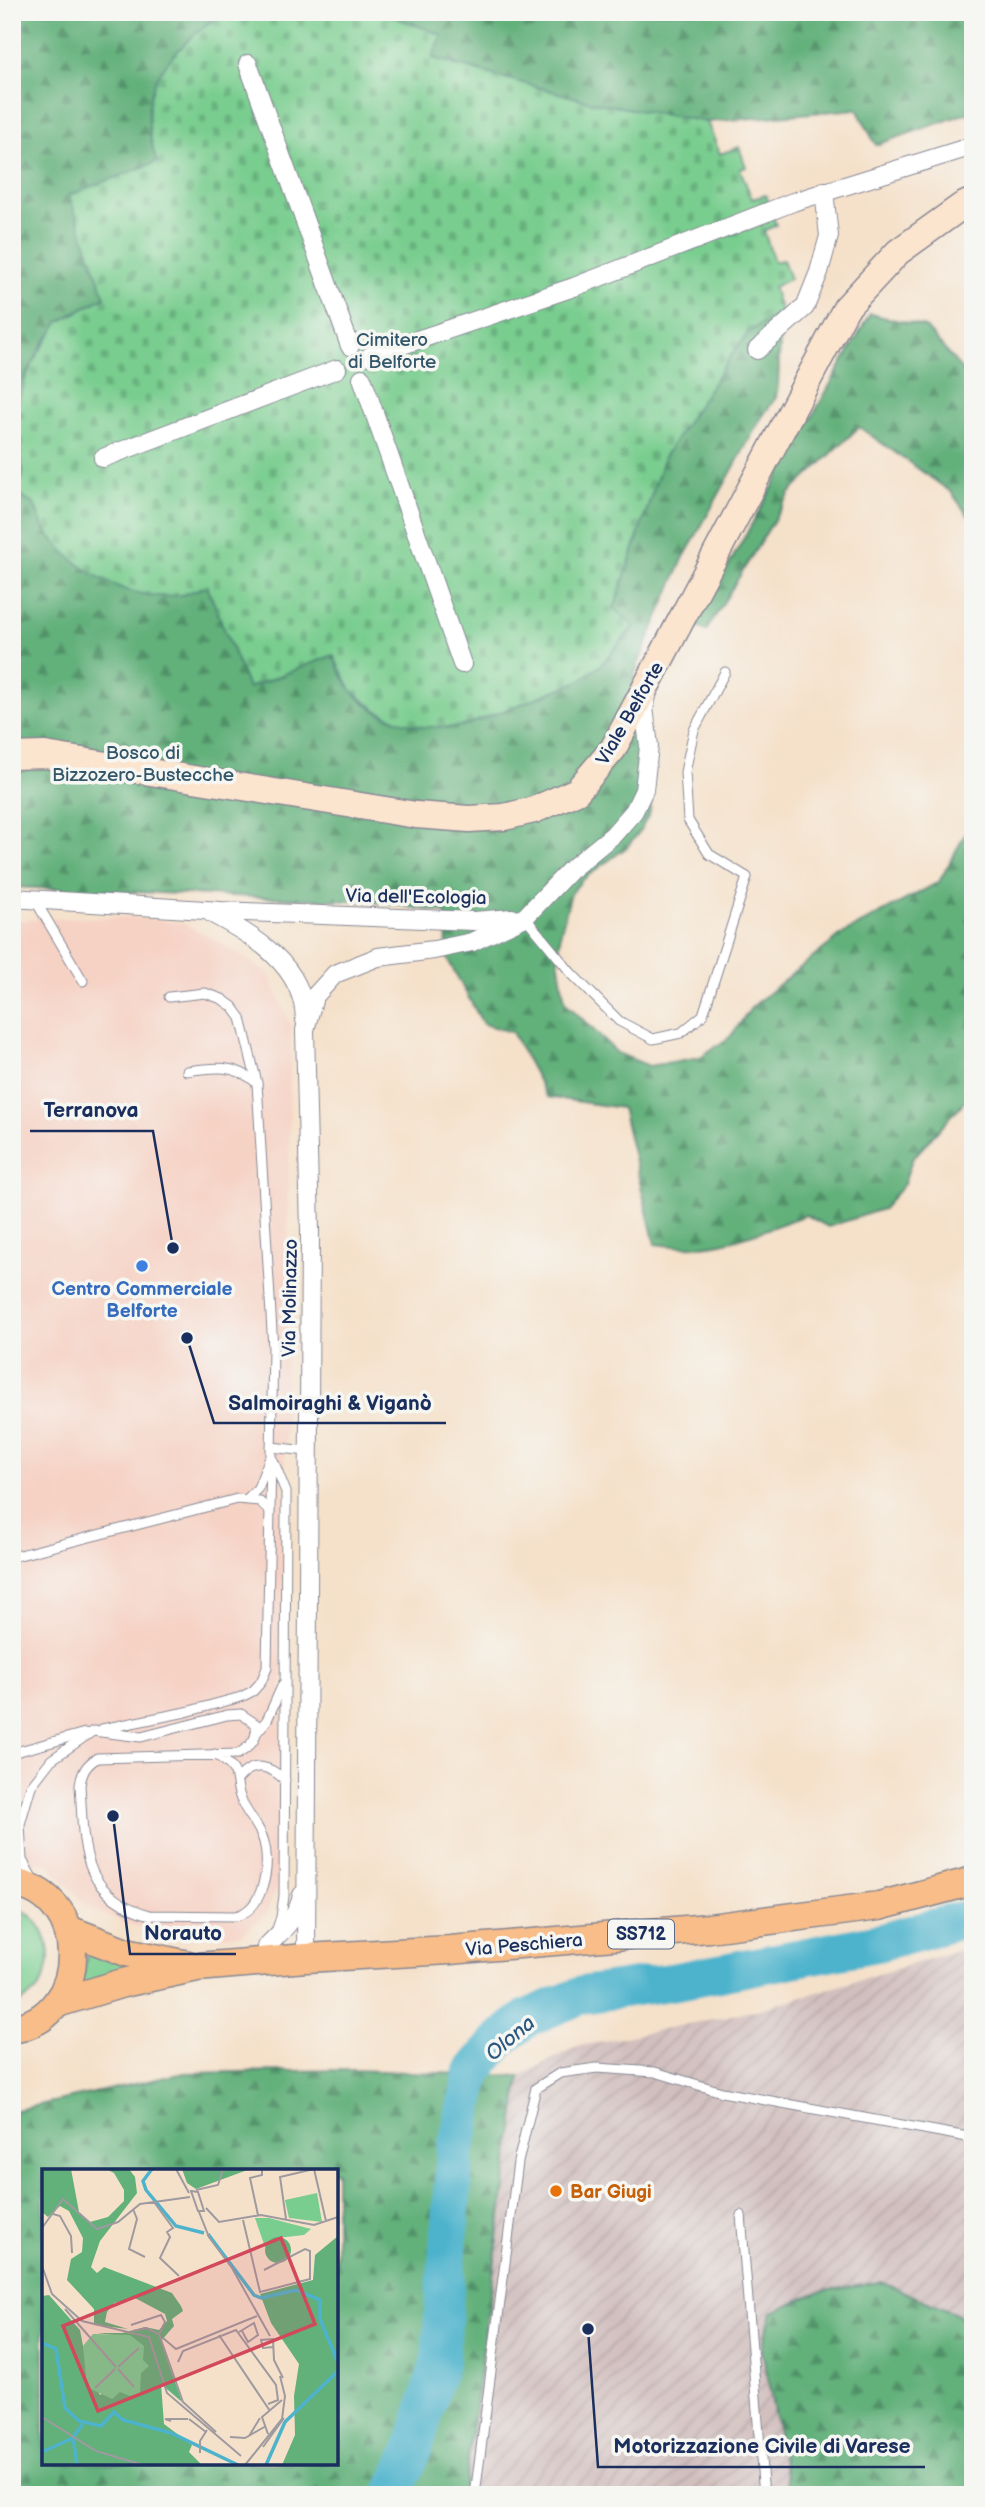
<svg xmlns="http://www.w3.org/2000/svg" width="985" height="2507" viewBox="0 0 985 2507" font-family="'Balsamiq Sans',sans-serif">
<style>
.built{fill:#f6d2c4}
.industrial{fill:url(#industrial-furrows)}
.green{fill:#79cd8f;stroke:#4a7e76;stroke-width:2}
.forest{fill:url(#forest-firs);stroke:#3e706c;stroke-width:2;fill-rule:evenodd}
.cemetery{fill:url(#cemetery-stones);stroke:#4a7e76;stroke-width:2}
.lines{fill:none;stroke-linecap:round;stroke-linejoin:round}
.river{stroke:#4db3cc;stroke-width:38}
.lane-casing{stroke:#888894;stroke-width:11}
.street-casing{stroke:#888894;stroke-width:20}
.secondary-casing{stroke:#888894;stroke-width:29}
.primary-casing{stroke:#888894;stroke-width:31}
.lane{stroke:#fff;stroke-width:9}
.street{stroke:#fff;stroke-width:18}
.secondary{stroke:#fce5cf;stroke-width:26}
.primary{stroke:#f8bd88;stroke-width:28}
.shop-dot{fill:#3f7fe0;stroke:#f6f6f2;stroke-width:2.5}
.food-dot{fill:#e8710a;stroke:#f6f6f2;stroke-width:2.5}
.labels{text-anchor:middle;stroke-width:7;stroke-linejoin:round;paint-order:stroke}
.shield{fill:#f6f6f2;stroke:#5d6b8a;stroke-width:2}
.shield-label{font-size:18px;font-weight:bold;fill:#1b2f5e}
.park-label{font-size:19px;fill:#32566a;stroke:#f6f6f2}
.street-label{font-size:19px;fill:#1b2f5e;stroke:#f6f6f2}
.shop-label{font-size:19px;font-weight:bold;fill:#366cbe;stroke:#f6f6f2}
.food-label{font-size:19px;font-weight:bold;fill:#c56008;stroke:#f6f6f2;text-anchor:start}
.water-label{font-size:21px;font-style:italic;fill:#2a577f;stroke:#f6f6f2}
.inset-river{fill:none;stroke:#4db3cc;stroke-width:3.5}
.inset-road{fill:none;stroke:#9e9a9f;stroke-width:2}
.view{fill:#d1495b;fill-opacity:0.15;stroke:#d1495b;stroke-width:3.5}
.inset-edge{fill:none;stroke:#1b2f5e;stroke-width:3.5}
.leader{fill:none;stroke:#1b2f5e;stroke-width:2.5}
.callout-dot{fill:#1b2f5e;stroke:#f6f6f2;stroke-width:2.5}
.callout-label{font-size:21px;text-anchor:middle;font-weight:bold;fill:#1b2f5e;stroke:#f6f6f2;stroke-width:7;stroke-linejoin:round;paint-order:stroke}
</style>
<defs>
<pattern id="industrial-furrows" width="10" height="10" patternUnits="userSpaceOnUse" patternTransform="scale(1.75)"><rect width="10" height="10" fill="#d1bfbe"/><path d="M-1 1l2-2M0 10L10 0M9 11l2-2" fill="none" stroke="#b3a4a6"/></pattern>
<pattern id="forest-firs" width="22" height="20" patternUnits="userSpaceOnUse" patternTransform="scale(1.75)"><rect width="22" height="20" fill="#62b07a"/><path d="M5 1l3.5 6h-7zM16 11l3.5 6h-7z" fill="#509067"/></pattern>
<pattern id="cemetery-stones" width="16" height="16" patternUnits="userSpaceOnUse" patternTransform="scale(1.75)"><rect width="16" height="16" fill="#79cd8f"/><path d="M2 7V4a2 2 0 0 1 4 0v3zM10 15v-3a2 2 0 0 1 4 0v3z" fill="#68b07e"/></pattern>
</defs>
<rect width="100%" height="100%" fill="#f6f6f2"/>
<filter id="ink" filterUnits="userSpaceOnUse"><feTurbulence type="fractalNoise" baseFrequency=".0143" numOctaves="2"/><feDisplacementMap in="SourceGraphic" scale="14" xChannelSelector="R" yChannelSelector="G"/><feConvolveMatrix kernelMatrix="1 2 1 2 8 2 1 2 1" color-interpolation-filters="sRGB"/></filter>
<filter id="wash" filterUnits="userSpaceOnUse"><feTurbulence type="fractalNoise" baseFrequency=".00686" numOctaves="4" result="noise"/><feDisplacementMap in="SourceGraphic" scale="28" xChannelSelector="R" yChannelSelector="G"/><feGaussianBlur stdDeviation="1.57" result="paint"/><feColorMatrix in="noise" values="0 0 0 0 0 0 0 0 0 0 0 0 0 0 0 0 0 1.4 0 .05"/><feComposite in="paint" operator="in"/></filter>
<g filter="url(#wash)">
<rect width="100%" height="100%" fill="#f5e1ca"/>
<path class="built" d="M129 917 183 923 219 942 268 973 291 1026 279 1881 266 1914 242 1935 180 1937 127 1924 87 1907 47 1863 12 1865V920Z"/>
<path class="industrial" d="M973 1946V2495H463L520 2076 575 2047 757 2010Z"/>
<g class="green">
<path d="M12 1906C46 1916 60 1958 39 1987 32 1997 23 2002 12 2006Z"/>
<path d="M88 1950 142 1968 81 1987Z"/>
</g>
<g class="forest">
<path d="M12 12H229L218 16 157 162 105 297 70 315 44 342 25 379 17 405 16 419 23 475 43 527 92 573 126 590 153 595H182L207 586 248 688 333 655C338 666 343 680 351 689 379 723 426 731 467 725L577 682 601 665 634 627 614 609 664 457 732 354 750 331 781 312 778 386 776 397 760 420 683 559 641 657 634 677 632 696 651 792 650 812 640 831 627 847 582 880 571 893 561 931 558 959 565 1002 617 1053 649 1066 700 1057 730 1037 752 1007 782 982 844 933 939 882 973 820V1092L912 1159 904 1184 883 1209 828 1227 806 1215C749 1235 719 1253 655 1244L622 1108 547 1097 512 1032 483 1024 447 958 446 913 384 903 333 900 12 887V759L17 737 12 734Z"/>
<path d="M381 12H973V111L876 145 857 109 707 122 591 102 432 58 441 35Z"/>
<path d="M870 314 925 327 963 371 973 370V522L951 492 859 427 791 492 706 631 695 625Z"/>
<path d="M352 2070 520 2076 463 2495H12V2111L184 2073ZM336 2171V2463H44V2171Z"/>
<path d="M881 2282 963 2317 973 2359V2495H790L762 2349 772 2312 818 2292Z"/>
</g>
<path class="cemetery" d="M229 12H381L442 35 432 58 591 102 707 122 720 154 739 147 746 167 740 169 752 199 766 195 776 225 764 231 774 262 783 260 790 279 773 287 781 312 750 331 732 354 664 457 614 609 634 626 601 665 577 682 467 725 453 727H424L399 721 376 710 351 690 333 655 248 688 207 586C198 589 189 593 181 595 130 603 73 570 45 529 40 522 37 512 34 504L16 495 23 475 16 419 17 405 25 379 37 355 59 322 105 297 69 195 157 162C149 139 145 112 153 87 161 63 205 20 229 12Z"/>
<g class="lines">
<path class="river" d="M392 2495 413 2451 440 2360 455 2154 473 2071 500 2040 527 2018 582 1995 677 1981 881 1942 973 1917"/>
</g>
</g>
<g filter="url(#ink)">
<g class="lines">
<g class="lane-casing">
<g id="lane">
<path d="M35 900 83 981"/>
<path d="M525 917 572 974 619 1021 653 1039 681 1033 703 1015 747 877 709 854 688 820 685 772 694 730 725 672"/>
<path d="M187 1071C215 1067 235 1064 257 1083"/>
<path d="M271 1447 308 1451"/>
<path d="M273 1460 286 1492V1505L284 1896 281 1917 277 1929"/>
<path d="M247 1499 258 1488 269 1460"/>
<path d="M12 1557 237 1499 259 1501 270 1511"/>
<path d="M102 1729 186 1712 241 1697 253 1691 261 1682 267 1668 273 1348 257 1083 241 1018 233 1007 222 999 205 993 169 997"/>
<path d="M257 1732 267 1720 283 1684"/>
<path d="M12 1753 85 1733"/>
<path d="M238 1779C253 1760 270 1766 285 1780"/>
<path d="M36 1885 22 1860 20 1824 31 1786 51 1760 93 1731 141 1737 227 1715 241 1714 256 1724C258 1739 251 1746 238 1754L97 1758C86 1765 82 1772 80 1785 84 1845 79 1896 150 1915L235 1916C263 1911 271 1866 264 1842 261 1828 249 1817 243 1804 230 1778 247 1775 215 1754"/>
<path d="M741 2215 764 2495"/>
<path d="M475 2495 518 2162 536 2088 560 2073 597 2068 655 2072 722 2092 973 2138"/>
</g>
</g>
<g class="street-casing">
<g id="street">
<path d="M248 64 350 346"/>
<path d="M757 350 805 307 819 272 829 236 824 191"/>
<path d="M370 356 574 287 793 202 973 146"/>
<path d="M362 378 462 664"/>
<path d="M103 458 337 369"/>
<path d="M12 898 221 911 474 921 512 918"/>
<path d="M211 913C255 937 304 965 305 1020"/>
<path d="M266 1947C280 1933 299 1916 302 1895"/>
<path d="M306 1958 310 1231 305 1030 314 997 335 974 378 957 434 950 472 942 525 917 570 870 613 835 634 811 644 790 649 746 644 708 647 696"/>
</g>
</g>
<g class="secondary-casing">
<path id="secondary" d="M12 756 45 755 416 815 469 819 504 817 534 810 577 791 613 749 846 308 898 252 962 206 973 201"/>
</g>
<g class="primary-casing">
<g id="primary">
<path d="M12 1883C92 1895 92 2016 12 2029"/>
<path d="M69 1930 126 1952 188 1965"/>
<path d="M57 2003 123 1983 197 1967 306 1958 450 1950 709 1928 879 1906 973 1881"/>
</g>
</g>
<use href="#lane" class="lane"/>
<use href="#street" class="street"/>
<use href="#secondary" class="secondary"/>
<use href="#primary" class="primary"/>
</g>
</g>
<circle class="shop-dot" cx="142" cy="1266" r="7"/>
<circle class="food-dot" cx="556" cy="2191" r="7"/>
<g class="labels">
<rect class="shield" x="608" y="1919.5" width="66" height="29" rx="5"/>
<g class="shield-label">
<text x="641" y="1940">SS712</text>
</g>
<g class="park-label">
<text x="392" y="346">Cimitero<tspan x="392" dy="22">di Belforte</tspan></text>
<text x="143" y="759">Bosco di<tspan x="143" dy="22">Bizzozero-Bustecche</tspan></text>
</g>
<g class="street-label">
<text transform="translate(629 713) rotate(-60)" y="7">Viale Belforte</text>
<text transform="translate(416 896) rotate(1)" y="7">Via dell'Ecologia</text>
<text transform="translate(289 1298) rotate(-89)" y="7">Via Molinazzo</text>
<text transform="translate(524 1944) rotate(-5)" y="7">Via Peschiera</text>
</g>
<g class="shop-label">
<text x="142" y="1295">Centro Commerciale<tspan x="142" dy="22">Belforte</tspan></text>
</g>
<g class="food-label">
<text x="570" y="2198">Bar Giugi</text>
</g>
<g class="water-label">
<text transform="translate(510 2038) rotate(-40)" y="7">Olona</text>
</g>
</g>
<g transform="translate(42 2169)">
<rect width="296" height="296" fill="#f5e1ca"/>
<path d="M275 24 280 53 247 49 243 31ZM213 49H227L269 60 262 66 235 69 223 78Z" fill="#79cd8f"/>
<path d="M0 0H29L37 43 48 53 66 48 82 32V21L72 4 64 0H87L93 8 95 24 58 72 49 98 55 104 62 98 130 124 139 137 141 142 130 150 132 157 119 172 140 233 119 215 122 255 150 276 147 283 160 296H0V127L7 126 38 161 46 203 58 226 99 204 101 191 87 168 55 164H80L103 158 117 161 125 152 123 145 93 129 72 134 65 143 63 153 86 160 52 156V140L25 111 29 90 40 83 41 69 27 42 18 37 6 48 0 43ZM140 0H208L154 20 145 14ZM296 67V296H240L253 266 252 227 257 195 229 154 218 125 271 111 273 86ZM223 81a13 13 0 1 1 26 0a13 13 0 1 1-26 0Z" fill="#62b07a"/>
<path d="M51 165 88 166 102 177 101 191 107 197 99 204 98 224 88 227 78 223 70 230 45 218 41 177Z" fill="#79cd8f"/>
<path class="inset-river" d="M110 0 101 12 104 21 134 57 162 64M166 65 212 126 219 129 254 121 278 131V150L296 194M0 174 14 180 23 239 37 252 59 257 72 243 81 251 129 264 196 296M0 283 31 269M35 296 31 268 41 255M224 296 243 253 296 202"/>
<path class="inset-road" d="M134 0 147 24M154 21 176 16 181 0M149 22 156 23 162 42H156ZM112 33 131 59 125 63 128 68 118 89 137 107M164 39 177 53 219 46 272 56 296 48M91 40 95 50 87 80 103 88M157 43 167 68 190 99 228 167M11 45 18 47 29 67 30 84M216 46 208 9 220 6V0M244 50 238 8 272 0 284 52M201 51 218 123 268 110V82L263 80 222 101M0 59 21 30 55 60 76 53 98 35 148 28M0 97 10 125 40 152 107 168 125 224 199 287M23 140 74 198M89 156 119 146 123 153 117 165M91 162 104 159 117 165 141 233 174 263M197 163 212 154 216 166 206 173 200 162M177 166 228 242M121 169 134 180 215 147M231 178 221 179 219 171 231 170 232 191 241 209M136 193 141 182 194 161 234 216 236 231 226 235M76 198 97 179M76 200 92 218M53 219 73 200M0 248 54 282 101 296M147 250 164 263M129 252 123 250H146M226 265 220 248 240 231M207 267 218 249M188 268 203 269 224 257M221 278 242 249M158 284V272L165 261M203 296 240 250 243 227 238 207"/>
<path class="view" d="M239 69 273 155 56 242 21 157Z"/>
<rect width="296" height="296" class="inset-edge"/>
</g>
<path class="leader" d="M173 1248L153 1131H30M187 1338L214 1423H446M113 1816L130 1954H236M588 2329L598 2467H925"/>
<g class="callout-dot">
<circle cx="173" cy="1248" r="7"/>
<circle cx="187" cy="1338" r="7"/>
<circle cx="113" cy="1816" r="7"/>
<circle cx="588" cy="2329" r="7"/>
</g>
<g class="callout-label">
<text x="91" y="1117">Terranova</text>
<text x="330" y="1410">Salmoiraghi &amp; Viganò</text>
<text x="183" y="1940">Norauto</text>
<text x="762" y="2453">Motorizzazione Civile di Varese</text>
</g>
<rect width="985" height="2507" fill="none" stroke="#f6f6f2" stroke-width="42"/>
</svg>
